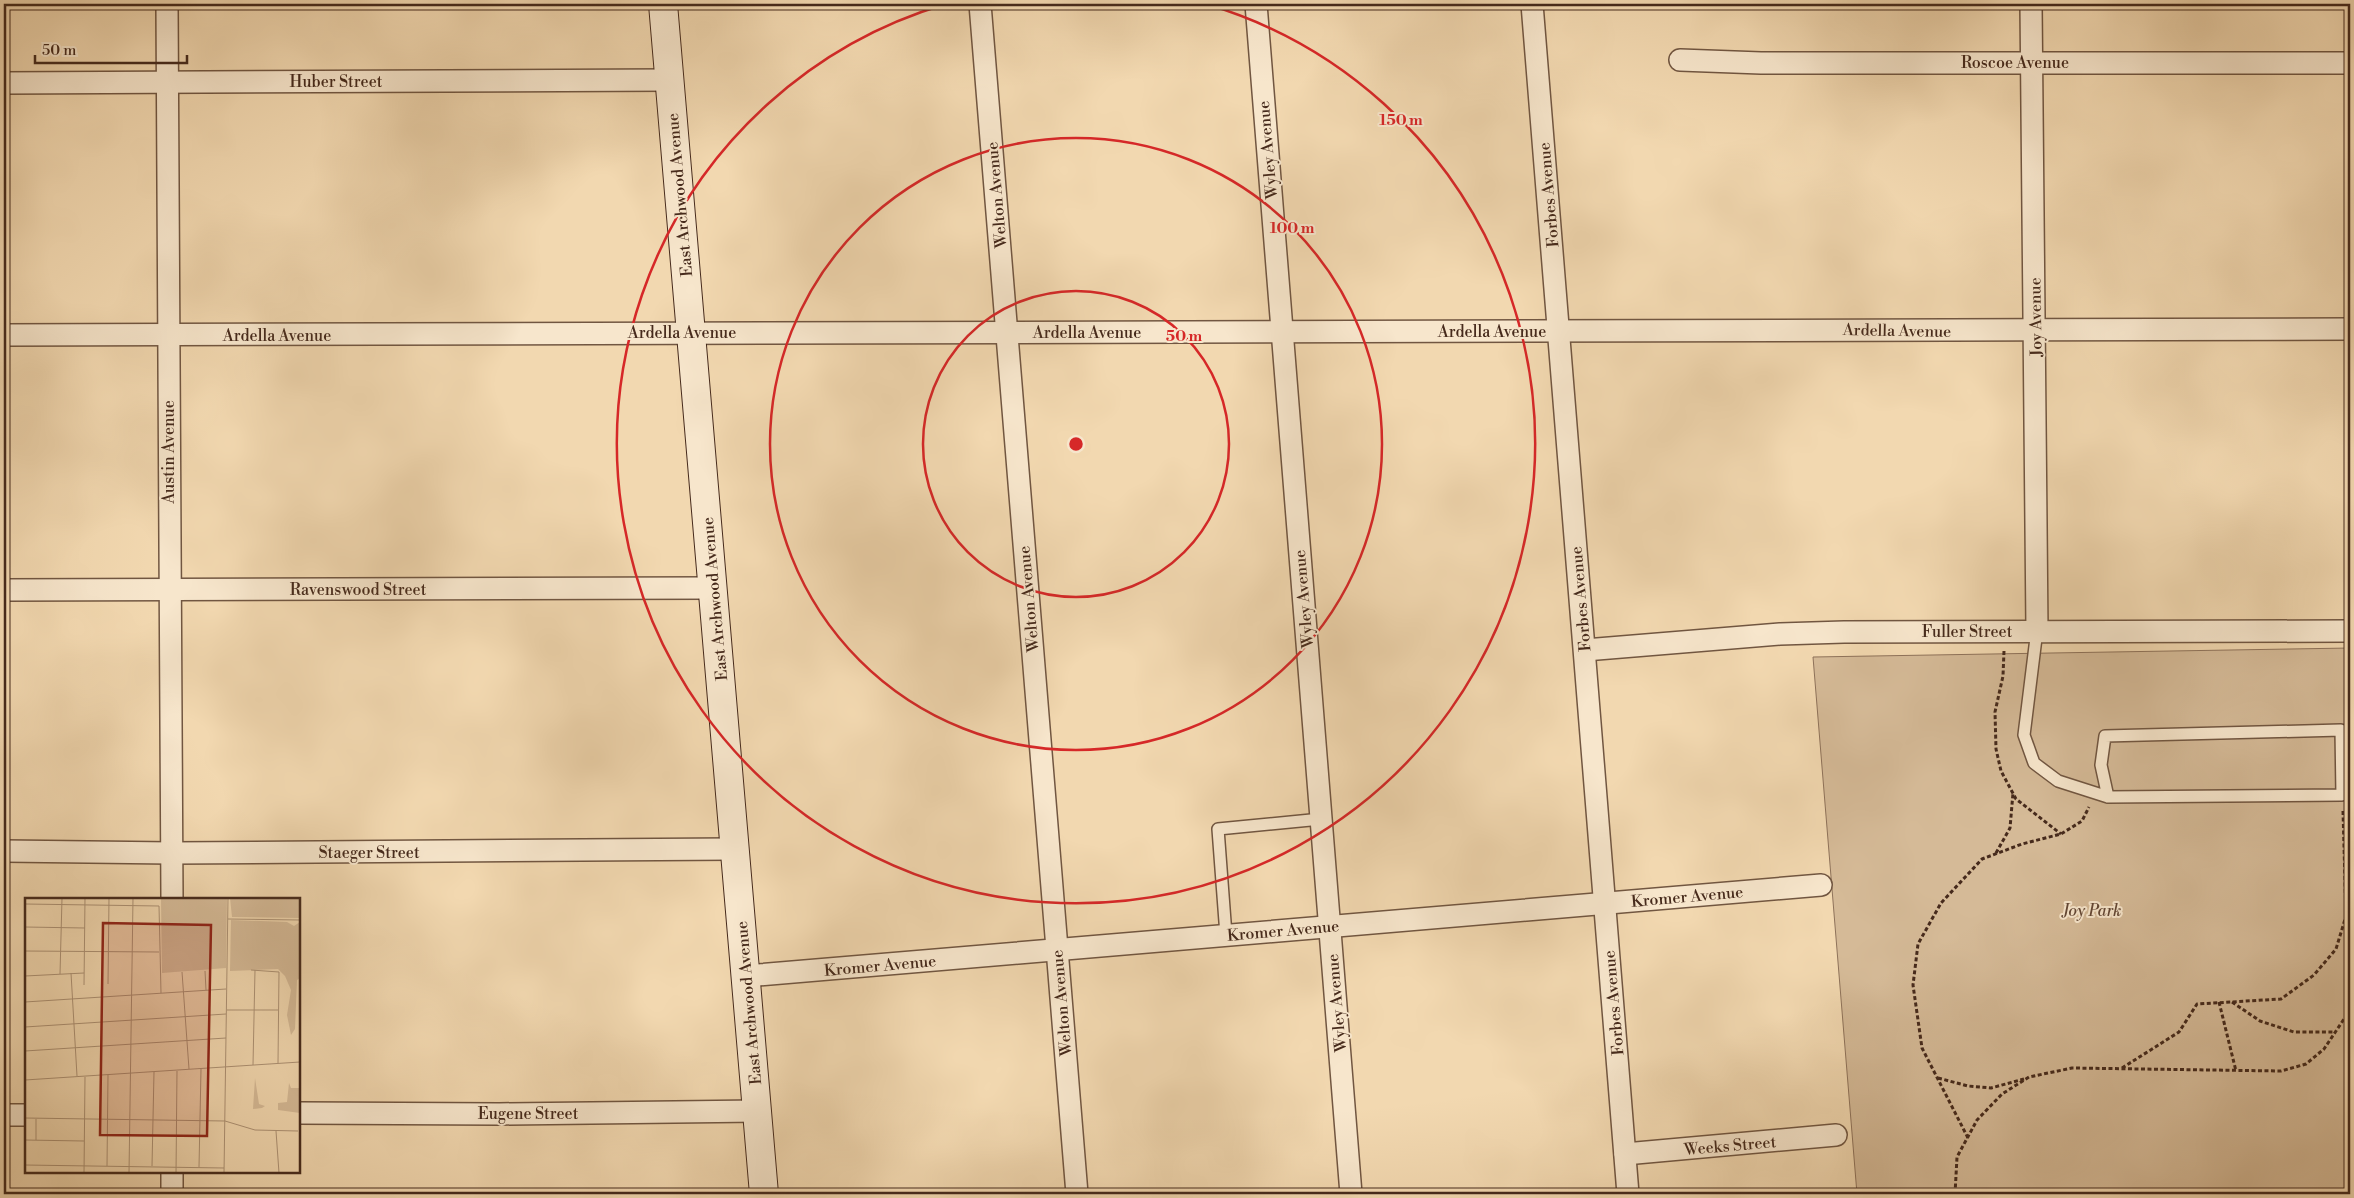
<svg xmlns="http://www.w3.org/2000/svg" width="2354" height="1198" viewBox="0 0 2354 1198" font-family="'Libre Bodoni',serif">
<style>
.green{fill:#d5ba97;stroke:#8e725a}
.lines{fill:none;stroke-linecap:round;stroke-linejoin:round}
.lane-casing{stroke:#715641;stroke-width:14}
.street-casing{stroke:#715641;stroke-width:24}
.secondary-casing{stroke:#462a1c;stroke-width:30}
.path{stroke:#462a1c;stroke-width:3;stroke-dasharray:4 2.5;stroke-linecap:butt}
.lane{stroke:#f7e6cc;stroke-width:11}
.street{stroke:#f7e6cc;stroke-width:21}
.secondary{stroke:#f7e6cc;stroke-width:28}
.ring{fill:none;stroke:#d62828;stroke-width:2.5}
.labels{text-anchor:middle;stroke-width:4;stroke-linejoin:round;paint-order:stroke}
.street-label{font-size:16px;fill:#462a1c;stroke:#f7e6cc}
.park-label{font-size:16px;font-style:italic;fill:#634735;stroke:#f7e6cc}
.inset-road{fill:none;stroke:#ad9275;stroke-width:1}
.view{fill:#8f2418;fill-opacity:0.15;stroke:#8f2418;stroke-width:2.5}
.inset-edge{fill:none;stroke:#462a1c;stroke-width:2.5}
.centre{fill:#d62828;stroke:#f7e6cc;stroke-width:2.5}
.ring-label{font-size:15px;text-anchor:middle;font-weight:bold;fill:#d62828;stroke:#f7e6cc;stroke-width:4;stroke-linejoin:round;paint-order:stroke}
</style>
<rect width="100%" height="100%" fill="#f2d8b0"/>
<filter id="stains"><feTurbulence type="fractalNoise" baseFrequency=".004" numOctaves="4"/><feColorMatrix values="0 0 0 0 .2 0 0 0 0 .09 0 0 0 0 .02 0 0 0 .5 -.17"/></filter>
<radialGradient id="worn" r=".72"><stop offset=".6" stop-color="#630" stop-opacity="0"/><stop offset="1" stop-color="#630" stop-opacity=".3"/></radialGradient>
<path class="green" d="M2350 648V1194H1857L1813 657Z"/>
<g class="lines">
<g class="lane-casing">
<g id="lane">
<path d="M2037 630 2024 735 2034 763 2058 781 2108 797 2342 795 2341 730 2105 736 2101 765 2108 797"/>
<path d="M1226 935 1218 829 1321 819"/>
</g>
</g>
<g class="street-casing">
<g id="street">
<path d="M167 4 172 899"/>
<path d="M980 4 1077 1194"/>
<path d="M1256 4 1351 1194"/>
<path d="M1532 4 1628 1194"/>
<path d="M2031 4 2037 630"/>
<path d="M1680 60 1761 63H2350"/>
<path d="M4 83 669 80"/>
<path d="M4 335 2350 329"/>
<path d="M4 590 713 588"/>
<path d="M1585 650 1780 634 1844 632 2350 631"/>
<path d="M4 851 172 853 733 849"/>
<path d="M746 976 1821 885"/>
<path d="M299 1113 499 1114 758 1111"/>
<path d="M4 1115H26"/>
<path d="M1625 1154 1836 1135"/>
<path d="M172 1194V1172"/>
</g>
</g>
<g class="secondary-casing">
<path id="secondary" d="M663 4 764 1194"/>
</g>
<g class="path">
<path d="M2004 651 2003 676 1995 712 1996 749 2001 771 2016 799 2061 834"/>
<path d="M2343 811 2346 916 2350 925"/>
<path d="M1996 853 2010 828 2013 793"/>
<path d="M2219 1002 2236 1071"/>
<path d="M2232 1002 2260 1021 2294 1032H2336"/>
<path d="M2122 1068 2179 1032 2197 1004 2281 999 2314 975 2336 949 2346 916"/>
<path d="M1938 1078 1968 1086 1991 1088 2024 1079"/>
<path d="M1968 1138 1922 1048 1913 985 1918 944 1941 903 1982 859 2022 844 2061 834 2082 821 2089 807"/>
<path d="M1955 1194 1957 1157 1977 1120 2002 1094 2029 1077 2072 1068 2281 1071 2306 1064 2324 1049 2350 1010"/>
</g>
<use href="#lane" class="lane"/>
<use href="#street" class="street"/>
<use href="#secondary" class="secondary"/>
</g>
<g class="ring">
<circle cx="1076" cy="444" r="153"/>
<circle cx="1076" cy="444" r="306"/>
<path d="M1206 4A459 459 0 1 1 946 4"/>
</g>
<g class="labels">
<g class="street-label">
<text x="2015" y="68">Roscoe Avenue</text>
<text x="336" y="87">Huber Street</text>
<text transform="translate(1267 150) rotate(-95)" y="6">Wyley Avenue</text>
<text transform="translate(679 195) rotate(-95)" y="6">East Archwood Avenue</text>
<text transform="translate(996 195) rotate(-95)" y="6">Welton Avenue</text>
<text transform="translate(1548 195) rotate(-95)" y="6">Forbes Avenue</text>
<text transform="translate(2035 317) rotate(-91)" y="6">Joy Avenue</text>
<text transform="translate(1897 330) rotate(1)" y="6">Ardella Avenue</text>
<text x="1492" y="337">Ardella Avenue</text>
<text x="682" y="338">Ardella Avenue</text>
<text x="1087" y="338">Ardella Avenue</text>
<text x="277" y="341">Ardella Avenue</text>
<text transform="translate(168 452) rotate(-90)" y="6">Austin Avenue</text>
<text x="358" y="595">Ravenswood Street</text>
<text transform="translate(714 599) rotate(-95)" y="6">East Archwood Avenue</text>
<text transform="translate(1028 599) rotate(-95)" y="6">Welton Avenue</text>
<text transform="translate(1303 599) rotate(-95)" y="6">Wyley Avenue</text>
<text transform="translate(1580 599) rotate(-95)" y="6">Forbes Avenue</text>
<text x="1967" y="637">Fuller Street</text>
<text x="369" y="858">Staeger Street</text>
<text transform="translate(1687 896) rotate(-5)" y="6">Kromer Avenue</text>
<text transform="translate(1283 930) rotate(-5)" y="6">Kromer Avenue</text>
<text transform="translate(880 965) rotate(-5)" y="6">Kromer Avenue</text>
<text transform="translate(748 1003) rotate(-95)" y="6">East Archwood Avenue</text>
<text transform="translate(1061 1003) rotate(-95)" y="6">Welton Avenue</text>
<text transform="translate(1336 1003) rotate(-95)" y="6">Wyley Avenue</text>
<text transform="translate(1613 1003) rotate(-95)" y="6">Forbes Avenue</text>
<text x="528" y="1119">Eugene Street</text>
<text transform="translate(1730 1145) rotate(-5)" y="6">Weeks Street</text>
</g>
<g class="park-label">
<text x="2092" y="916">Joy Park</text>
</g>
</g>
<g transform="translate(25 898)">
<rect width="275" height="275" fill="#f2d8b0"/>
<path d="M136 0H202L201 70 137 75ZM205 0H275V20L207 19ZM206 22 262 24 269 28 275 24V80L272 82 270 131 266 137 262 117 266 92 260 78 253 71 205 73ZM230 180 234 206 240 208 237 210 228 211ZM264 185 266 190H275V215L253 212V205L262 204Z" fill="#d5ba97"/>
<path class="inset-road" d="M0 6 134 8 136 95M203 21 275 22M0 29 60 30M0 53 134 54M226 72 254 74 253 165M180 73 181 92M157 74 164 171M46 75 52 178M35 76 37 0M0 78 59 75M83 86 84 0M59 87 60 0M0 104 201 91M202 112H253M0 129 201 116M0 153 201 140M228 167 230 72M0 182 275 164M0 220 200 223 230 232 273 233M251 233 254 275M0 242 59 243M11 242V221M0 267 199 270M82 268 83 177M127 268 129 174M174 269 176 171M59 275 60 179M104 275 108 0M151 275 152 173M199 275 203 0"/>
<path class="view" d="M78 25 186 27 182 238 75 237Z"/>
<rect width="275" height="275" class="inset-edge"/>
</g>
<circle cx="1076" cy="444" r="8" class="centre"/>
<g class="ring-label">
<text x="1401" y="125">150 m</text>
<text x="1292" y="233">100 m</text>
<text x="1184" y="341">50 m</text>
</g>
<rect width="2354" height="1198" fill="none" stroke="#f2d8b0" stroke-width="20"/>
<rect x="5" y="5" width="2344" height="1188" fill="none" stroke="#462a1c" stroke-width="2.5"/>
<rect x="10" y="10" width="2334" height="1178" fill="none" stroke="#462a1c"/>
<path d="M35 55v8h152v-8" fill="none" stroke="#462a1c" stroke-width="2.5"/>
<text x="42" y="55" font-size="15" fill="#462a1c" stroke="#f7e6cc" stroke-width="4" paint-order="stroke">50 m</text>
<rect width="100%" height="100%" filter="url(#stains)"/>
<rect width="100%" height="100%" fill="url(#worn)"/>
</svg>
